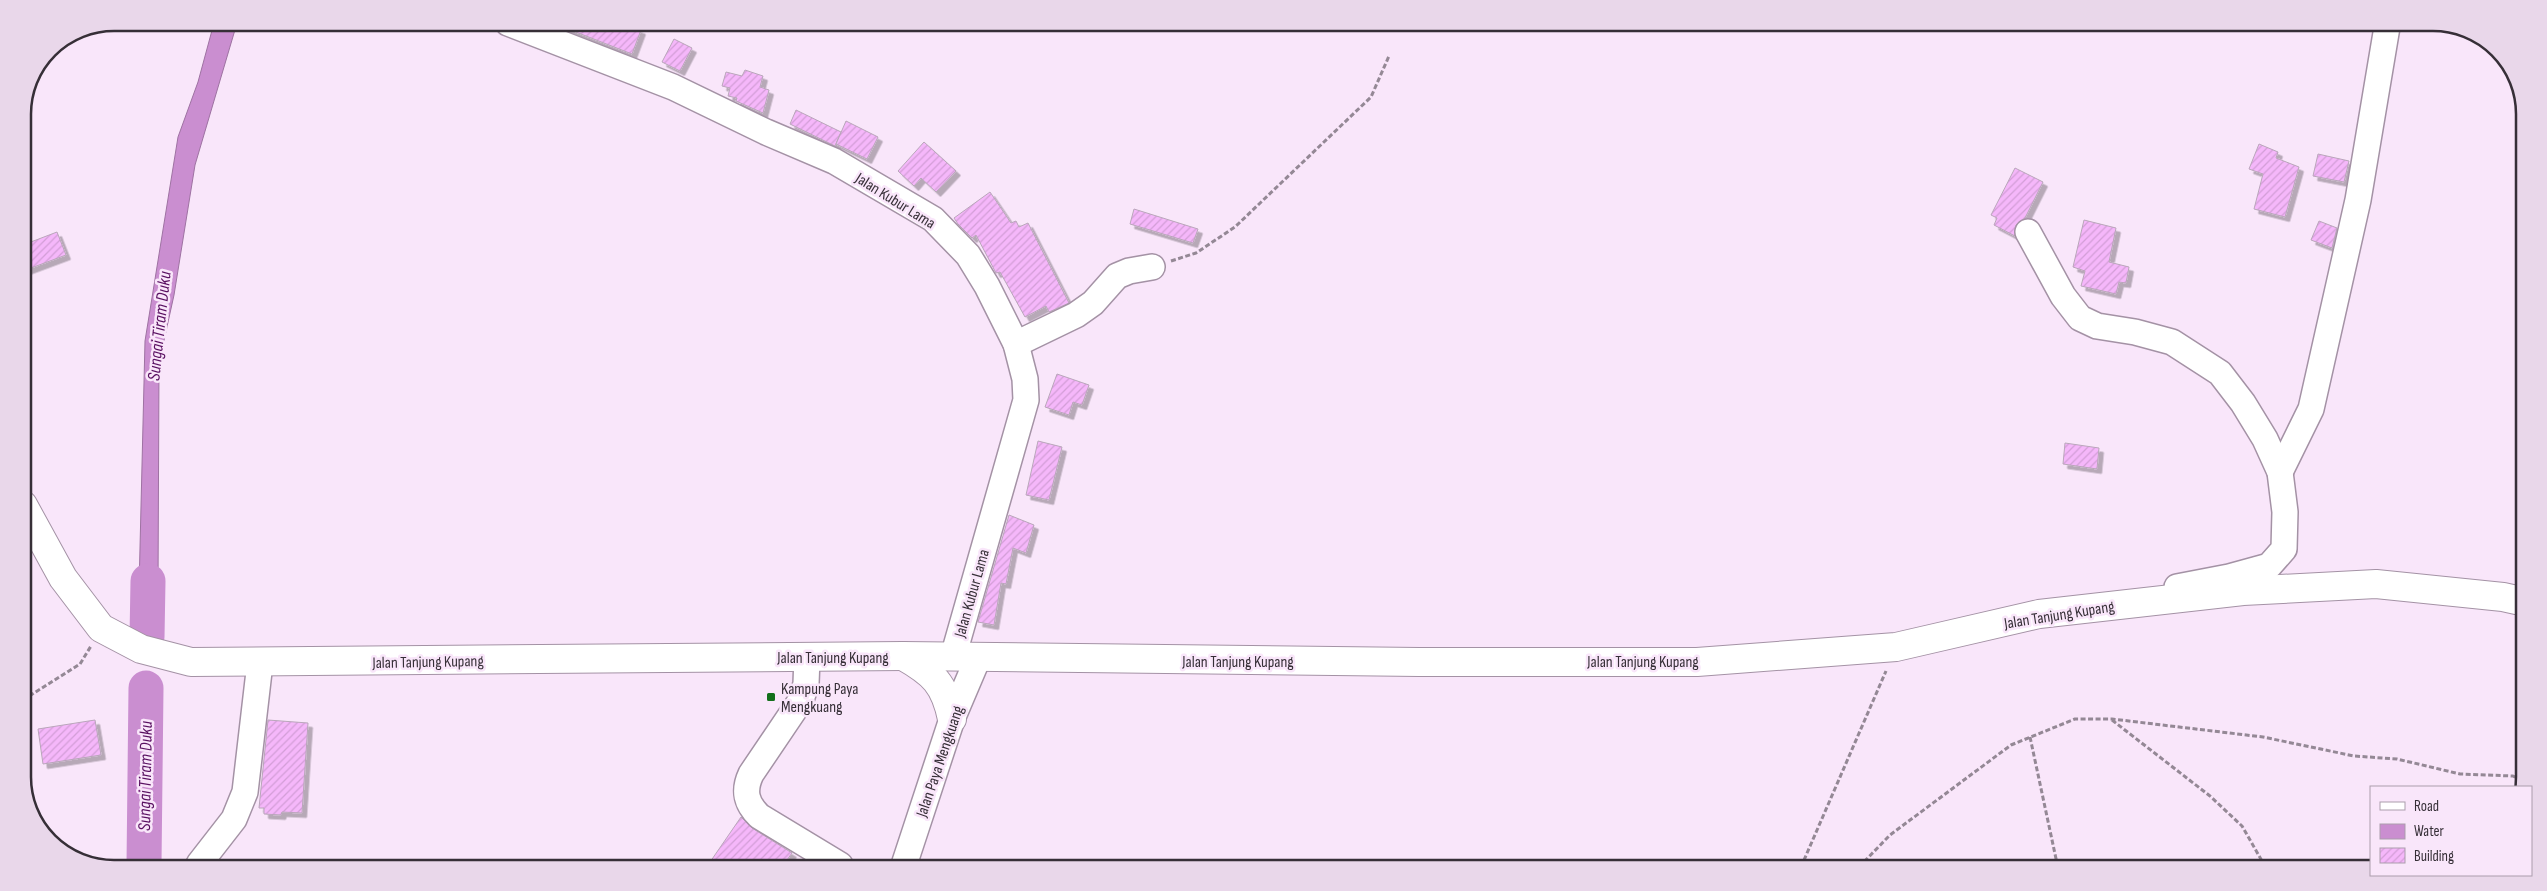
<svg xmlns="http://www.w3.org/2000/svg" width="2547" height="891" viewBox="0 0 2547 891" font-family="'Sofia Sans Condensed',sans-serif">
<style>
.water{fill:#ca8ed0;stroke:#9e72a2}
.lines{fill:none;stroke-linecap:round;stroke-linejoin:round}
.river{stroke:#ca8ed0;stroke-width:35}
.building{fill:url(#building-hatch);stroke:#b9a6ba;filter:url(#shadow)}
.minor-casing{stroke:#a492a5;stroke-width:28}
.major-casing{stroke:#a492a5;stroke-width:30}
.path{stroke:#948895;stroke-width:3;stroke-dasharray:5 2.5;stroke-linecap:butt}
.minor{stroke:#fff;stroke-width:25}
.major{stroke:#fff;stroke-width:28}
.poi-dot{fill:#136f1b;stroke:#f9e6fa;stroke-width:2}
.labels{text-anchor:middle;stroke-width:5;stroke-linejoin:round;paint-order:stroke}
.street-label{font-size:16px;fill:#362f37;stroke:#f9e6fa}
.poi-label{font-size:16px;fill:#362f37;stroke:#f9e6fa;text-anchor:start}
.water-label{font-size:18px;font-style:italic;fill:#591061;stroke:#f9e6fa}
.rim{fill:none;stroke:#362f37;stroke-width:2.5}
</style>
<defs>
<pattern id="building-hatch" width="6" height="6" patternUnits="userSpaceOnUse" patternTransform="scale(1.25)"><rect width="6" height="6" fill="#f5b7fa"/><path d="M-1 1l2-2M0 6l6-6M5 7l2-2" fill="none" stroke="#d39ed7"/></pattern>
<filter id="shadow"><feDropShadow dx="4.5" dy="4.5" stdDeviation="0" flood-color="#0004"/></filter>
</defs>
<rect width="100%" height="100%" fill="#f9e6fa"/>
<path class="water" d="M214 23H237L195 165 174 295 159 363 158 591 161 627 138 631 145 341 178 137 198 82Z"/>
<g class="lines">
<g class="river">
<path d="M147 637 148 581"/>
<path d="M144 864 146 688"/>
</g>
</g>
<g class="building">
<path d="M558 23 624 24 641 30 632 54 558 25Z"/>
<path d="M674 39 692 48 680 71 662 62Z"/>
<path d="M745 70 763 76 760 87 769 90 763 113 736 101 737 98 728 96 730 88 722 86 726 72 742 76Z"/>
<path d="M796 110 841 132 835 146 790 124Z"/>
<path d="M846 121 878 137 867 159 836 144Z"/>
<path d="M924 142 956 171 936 192 921 178 914 186 898 171Z"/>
<path d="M2259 144 2278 152 2276 158 2299 167 2285 217 2254 209 2263 174 2249 169Z"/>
<path d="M2318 154 2349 161 2344 182 2313 176Z"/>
<path d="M2015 168 2043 182 2025 218 2016 225 2015 236 1994 225 1997 218 1991 215Z"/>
<path d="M990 192 1011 223 1016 221 1019 227 1028 223 1069 303 1049 312 1046 306 1025 317 1000 272 996 273 976 235 972 238 958 224 954 218Z"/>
<path d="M1134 209 1198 229 1193 243 1130 224Z"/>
<path d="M2084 220 2116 228 2109 262 2129 267 2126 283 2119 282 2116 294 2081 286 2085 271 2073 267Z"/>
<path d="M2319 221 2337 228 2332 248 2311 240Z"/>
<path d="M57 232 66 255 23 271V245Z"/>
<path d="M1057 374 1089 385 1082 405 1073 402 1069 415 1045 407Z"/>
<path d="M1038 441 1062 447 1049 500 1026 495Z"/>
<path d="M2065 443 2099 448 2097 469 2063 464Z"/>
<path d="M1009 515 1034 525 1026 553 1013 548 1006 584 1001 583 994 625 978 622Z"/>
<path d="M95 720 101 755 43 764 38 729Z"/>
<path d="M268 720 308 723 302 813 282 812 281 815 264 814V808H259Z"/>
<path d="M741 817 752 828 792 853 787 860V865H708Z"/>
</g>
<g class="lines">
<g class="minor-casing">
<g id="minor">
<path d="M508 23 673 87 766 132 834 161 933 219 968 255 987 286 1016 344 1025 379 1026 400 953 657"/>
<path d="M2028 232 2063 296 2080 318 2097 326 2135 332 2172 342 2220 373 2243 403 2265 439 2280 472 2285 512 2284 549 2269 566 2229 577 2177 587"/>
<path d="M1016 344 1076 315 1093 303 1117 276 1129 271 1152 267"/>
<path d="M2280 472 2311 409 2358 200 2387 27"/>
<path d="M807 657 806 684 801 700 751 774C743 791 746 803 759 816L840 865"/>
<path d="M199 864 234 819 245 792 260 663"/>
<path d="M904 865 952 719 978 658"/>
</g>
</g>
<g class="major-casing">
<g id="major">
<path d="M23 505 63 578 101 628 141 649 191 662 903 656 1419 662H1697L1896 647 2039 614 2243 591 2376 584 2503 597 2521 601"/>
<path d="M903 656C933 673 945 684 952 719"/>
</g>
</g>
<g class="path">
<path d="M1171 261 1196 253 1235 227 1371 97 1389 56"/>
<path d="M23 700 80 664 91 646"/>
<path d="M2112 720 2210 796 2242 826 2266 868"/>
<path d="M2030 737 2058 868"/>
<path d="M1801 867 1886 671"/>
<path d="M1859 867 1890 835 2011 745 2075 719H2112L2263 737 2354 756 2397 759 2460 774 2513 776 2520 780"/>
</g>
<use href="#minor" class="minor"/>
<use href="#major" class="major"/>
</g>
<rect class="poi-dot" x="766" y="692" width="10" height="10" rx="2.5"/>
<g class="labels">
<g class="street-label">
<text transform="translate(896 200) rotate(32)" y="6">Jalan Kubur Lama</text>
<text transform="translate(971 593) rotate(-74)" y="6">Jalan Kubur Lama</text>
<text transform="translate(2059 614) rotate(-9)" y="6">Jalan Tanjung Kupang</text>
<text x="833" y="663">Jalan Tanjung Kupang</text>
<text transform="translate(428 661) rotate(-1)" y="6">Jalan Tanjung Kupang</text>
<text x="1238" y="667">Jalan Tanjung Kupang</text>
<text x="1643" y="667">Jalan Tanjung Kupang</text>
<text transform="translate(939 761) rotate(-71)" y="6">Jalan Paya Mengkuang</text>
</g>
<g class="poi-label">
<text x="781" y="694">Kampung Paya<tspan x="781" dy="18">Mengkuang</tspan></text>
</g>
<g class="water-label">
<text transform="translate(159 326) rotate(-84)" y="6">Sungai Tiram Duku</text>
<text transform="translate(145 776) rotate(-89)" y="6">Sungai Tiram Duku</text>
</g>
</g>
<path d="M0 0H2547V891H0ZM114 31H2433A83 83 0 0 1 2516 114V777A83 83 0 0 1 2433 860H114A83 83 0 0 1 31 777V114A83 83 0 0 1 114 31Z" fill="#e9d7ea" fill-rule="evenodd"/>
<path class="rim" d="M114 31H2433A83 83 0 0 1 2516 114V777A83 83 0 0 1 2433 860H114A83 83 0 0 1 31 777V114A83 83 0 0 1 114 31Z"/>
<rect x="2370" y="786" width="162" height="90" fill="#f9e6fa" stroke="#ab9dac"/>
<rect x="2380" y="802" width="25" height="8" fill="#ffffff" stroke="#ab9dac"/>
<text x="2414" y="811" font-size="15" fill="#362f37">Road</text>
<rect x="2380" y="824" width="25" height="15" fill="#ca8ed0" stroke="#ab9dac"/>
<text x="2414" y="836" font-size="15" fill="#362f37">Water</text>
<rect x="2380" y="848" width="25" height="15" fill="url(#building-hatch)" stroke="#ab9dac"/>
<text x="2414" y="861" font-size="15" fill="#362f37">Building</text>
</svg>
